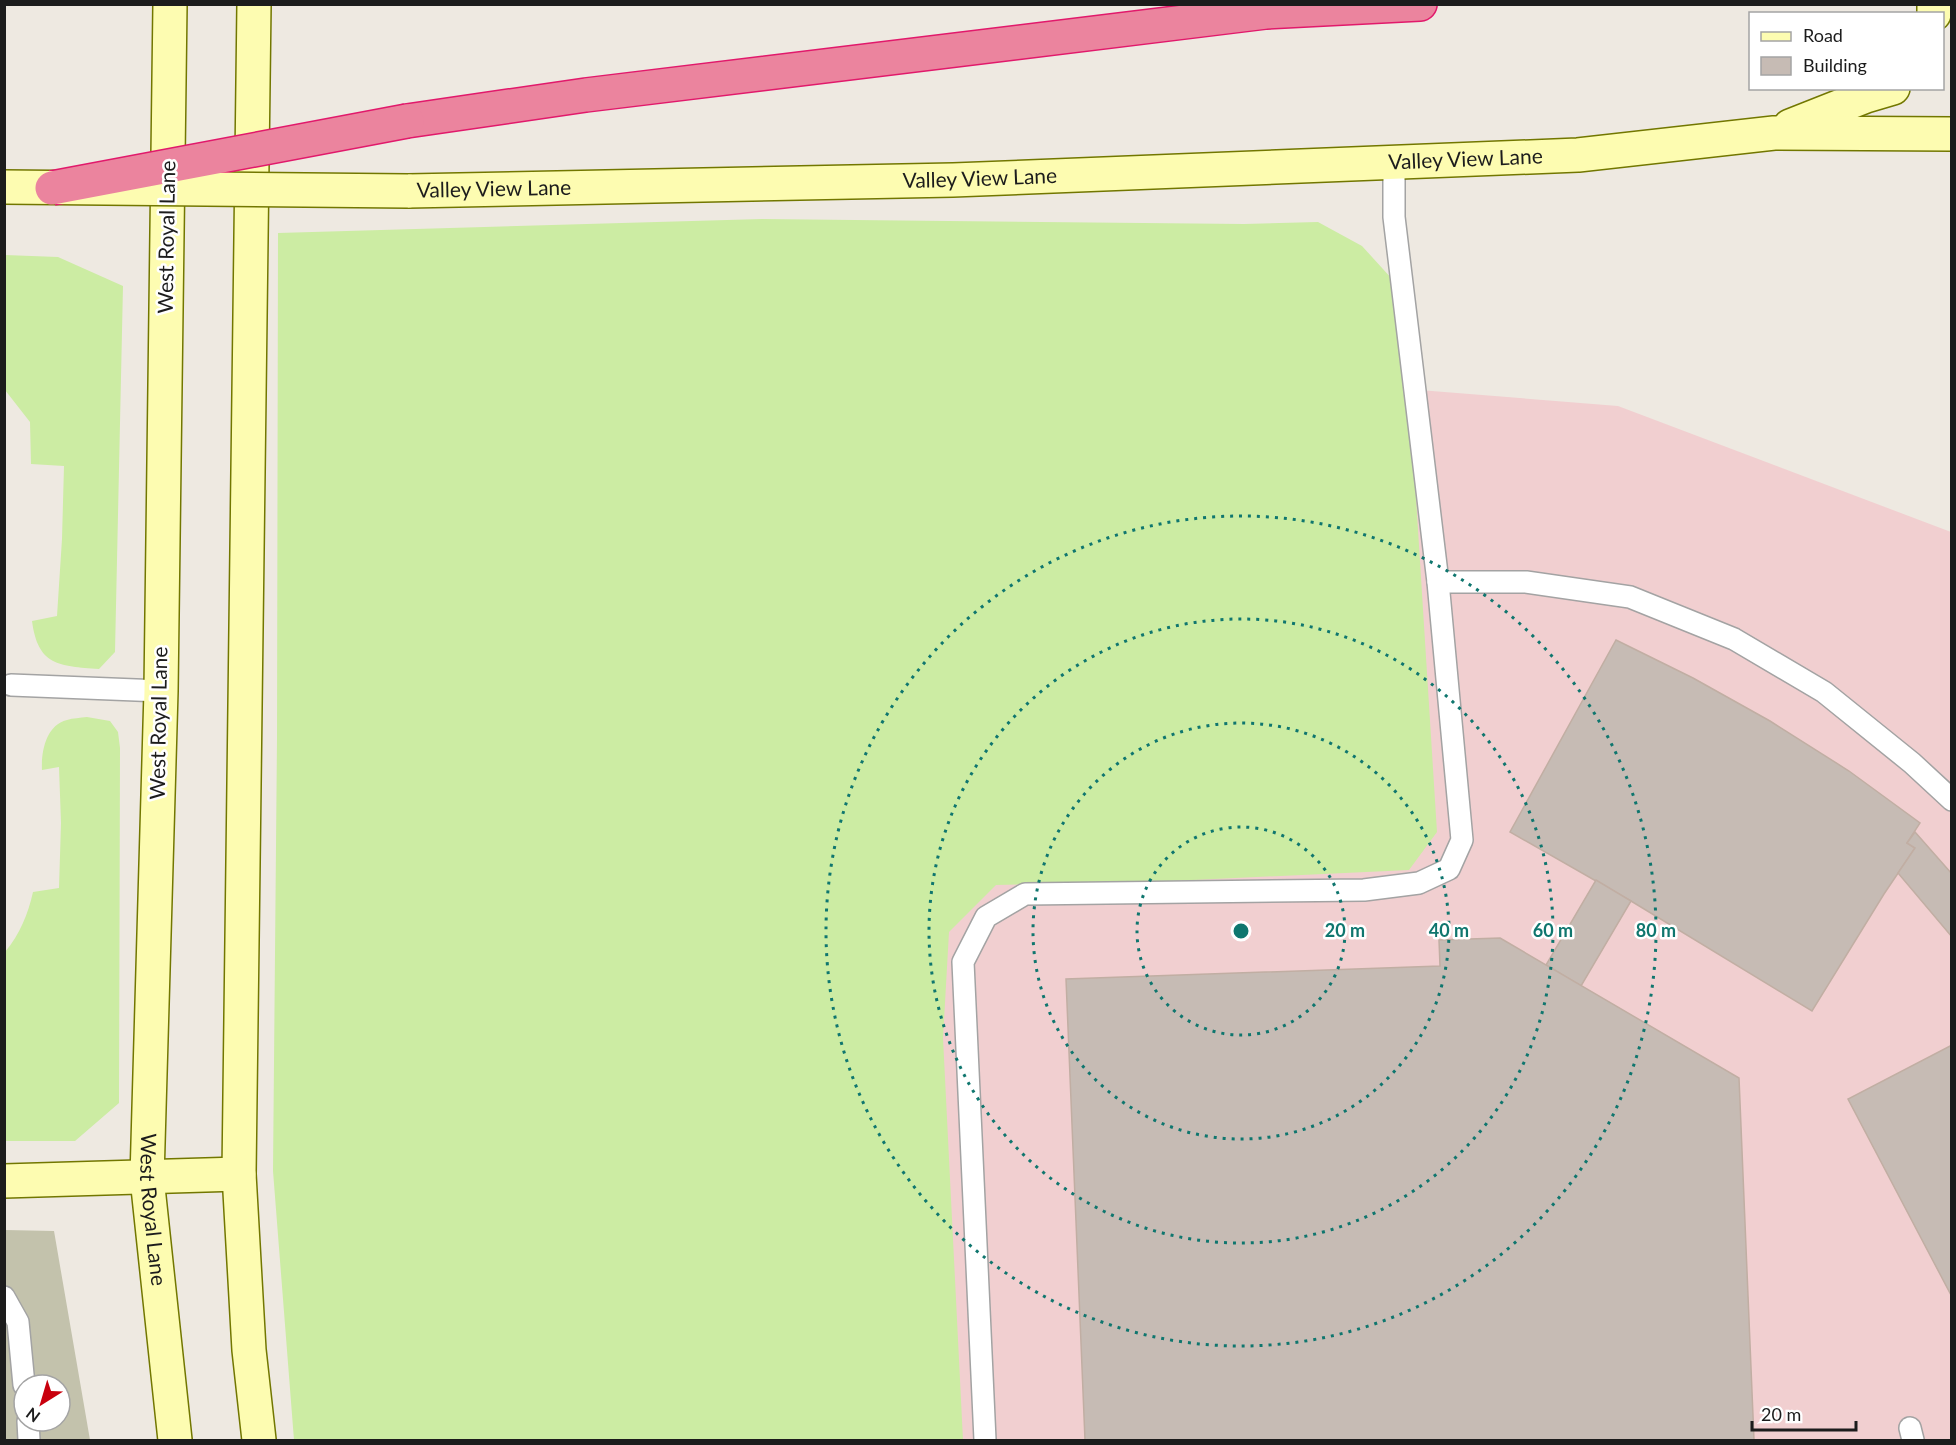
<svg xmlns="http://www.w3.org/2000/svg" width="1956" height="1445" viewBox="0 0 1956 1445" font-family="Lato,sans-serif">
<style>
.commercial{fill:#f1cfd0}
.construction{fill:#c3c2ac;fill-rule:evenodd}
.grass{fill:#cceca3}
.building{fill:#c6bbb4;stroke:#c1aea3;stroke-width:1.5}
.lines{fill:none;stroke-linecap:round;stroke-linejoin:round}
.service-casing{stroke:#a3a3a3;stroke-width:24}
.secondary-casing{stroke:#727700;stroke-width:36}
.motorway-casing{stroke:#e1196b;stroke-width:36}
.service{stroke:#fff;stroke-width:21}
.secondary{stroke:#fdfcb1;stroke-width:33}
.motorway{stroke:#eb849e;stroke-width:33}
.secondary-bridge-casing{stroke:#727700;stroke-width:36;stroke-linecap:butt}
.motorway-bridge-casing{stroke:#e1196b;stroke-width:36;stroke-linecap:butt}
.secondary-bridge{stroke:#fdfcb1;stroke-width:33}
.motorway-bridge{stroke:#eb849e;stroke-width:33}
.ring{fill:none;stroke:#0f766e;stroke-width:3;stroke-dasharray:3 6}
.labels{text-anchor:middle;stroke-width:5;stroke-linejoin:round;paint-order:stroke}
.street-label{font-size:21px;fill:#1c1c1c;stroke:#fff}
.centre{fill:#0f766e;stroke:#fff;stroke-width:3}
.ring-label{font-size:18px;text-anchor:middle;font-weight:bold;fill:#0f766e;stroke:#fff;stroke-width:5;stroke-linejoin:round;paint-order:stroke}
</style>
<rect width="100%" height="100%" fill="#eee9e1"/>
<path class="commercial" d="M1369 386 1618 406 1951 532V1440H934L912 924Z"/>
<path class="construction" d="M5 1230 54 1231 90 1440H5ZM24 1385H60V1421H24Z"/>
<g class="grass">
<path d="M762 219 1244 224 1318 222 1362 246 1403 291 1437 832 1409 870 1151 882 996 885 949 932 943 1038 963 1440H294L273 1171 277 738 278 233Z"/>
<path d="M5 255 58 257 123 286 115 652 99 669C59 666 38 666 32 621L57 616 62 539 64 466 31 464 30 422 5 390Z"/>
<path d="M87 717 110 721 118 732 120 748 119 1103 75 1141H5V952C20 934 28 914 33 892L59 888 61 823 59 767 42 770C41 752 46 725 67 720 73 718 80 718 87 717Z"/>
</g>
<g class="building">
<path d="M1616 640 1693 678 1770 721 1849 771 1920 823 1907 843 1915 848 1884 894 1812 1011 1631 901 1510 832Z"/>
<path d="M1915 832 1952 874V937L1898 873 1915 848 1907 843Z"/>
<path d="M1596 880 1631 901 1581 986 1546 965Z"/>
<path d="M1500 938 1739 1078 1754 1440H1085L1066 979 1440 966 1439 940Z"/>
<path d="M1952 1045V1297L1848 1099Z"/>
</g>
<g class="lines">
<g class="service-casing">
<g id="service">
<path d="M1394 162V217L1438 582H1526L1630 597 1734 639 1824 692 1912 763 1952 800"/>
<path d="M11 685 161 691"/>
<path d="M4 1297 18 1322 24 1385"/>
<path d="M28 1421 29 1440"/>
<path d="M1910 1428 1913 1440"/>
<path d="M985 1440 963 962 986 917 1025 894 1364 890 1419 883 1449 869 1462 840 1438 582"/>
</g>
</g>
<g class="secondary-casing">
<g id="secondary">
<path id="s1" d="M170 4 161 691 147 1178 175 1440"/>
<path d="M254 4 239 1174 249 1350 259 1440"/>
<path d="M1934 14V4"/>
<path d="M1790 126 1866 96 1893 88"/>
<path id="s2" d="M408 191 953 180 1578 155 1774 133 1952 134"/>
<path d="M4 1181 239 1174"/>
</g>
</g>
<g class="motorway-casing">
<path id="motorway" d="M407 121 586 95 1266 12 1420 4"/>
</g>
<use href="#service" class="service"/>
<use href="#secondary" class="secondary"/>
<use href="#motorway" class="motorway"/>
<g class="secondary-bridge-casing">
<path id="secondary-bridge" d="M4 187 408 191"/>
</g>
<g class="motorway-bridge-casing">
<path id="motorway-bridge" d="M52 188 407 121"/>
</g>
<use href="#secondary-bridge" class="secondary-bridge"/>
<use href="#motorway-bridge" class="motorway-bridge"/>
</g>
<g class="ring">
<circle cx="1241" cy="931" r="104"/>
<circle cx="1241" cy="931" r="208"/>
<circle cx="1241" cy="931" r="312"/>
<circle cx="1241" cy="931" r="415"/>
</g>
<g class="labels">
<g class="street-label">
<text dy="7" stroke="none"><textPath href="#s2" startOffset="1058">Valley View Lane</textPath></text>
<text dy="7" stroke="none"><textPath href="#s2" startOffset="572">Valley View Lane</textPath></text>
<text dy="7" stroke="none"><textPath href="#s2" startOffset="86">Valley View Lane</textPath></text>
<text transform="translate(167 237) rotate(-89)" y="7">West Royal Lane</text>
<text transform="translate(159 723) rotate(-89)" y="7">West Royal Lane</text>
<text dy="7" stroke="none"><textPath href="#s1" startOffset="1206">West Royal Lane</textPath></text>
</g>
</g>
<circle cx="1241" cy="931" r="9" class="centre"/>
<g class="ring-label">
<text x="1345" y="937">20 m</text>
<text x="1449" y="937">40 m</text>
<text x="1553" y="937">60 m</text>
<text x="1656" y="937">80 m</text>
</g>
<rect width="1956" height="1445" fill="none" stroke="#1c1c1c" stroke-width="12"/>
<rect x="1749" y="12" width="195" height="78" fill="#ffffff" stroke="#a4a4a4" stroke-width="1.5"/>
<rect x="1761" y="32" width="30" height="9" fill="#fdfcb1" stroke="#a4a4a4" stroke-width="1.5"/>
<text x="1803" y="42" font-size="18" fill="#1c1c1c">Road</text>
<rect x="1761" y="57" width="30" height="18" fill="#c6bbb4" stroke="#a4a4a4" stroke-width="1.5"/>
<text x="1803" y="72" font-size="18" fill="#1c1c1c">Building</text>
<g transform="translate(42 1403) rotate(217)"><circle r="28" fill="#ffffff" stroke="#a4a4a4" stroke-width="1.5"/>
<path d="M0-4.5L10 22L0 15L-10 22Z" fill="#c9000d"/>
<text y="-9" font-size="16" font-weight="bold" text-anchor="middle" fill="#1c1c1c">N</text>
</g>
<path d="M1752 1421v9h104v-9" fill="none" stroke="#1c1c1c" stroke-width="3"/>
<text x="1761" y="1421" font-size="18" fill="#1c1c1c" stroke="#ffffff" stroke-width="4.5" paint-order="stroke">20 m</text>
</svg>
